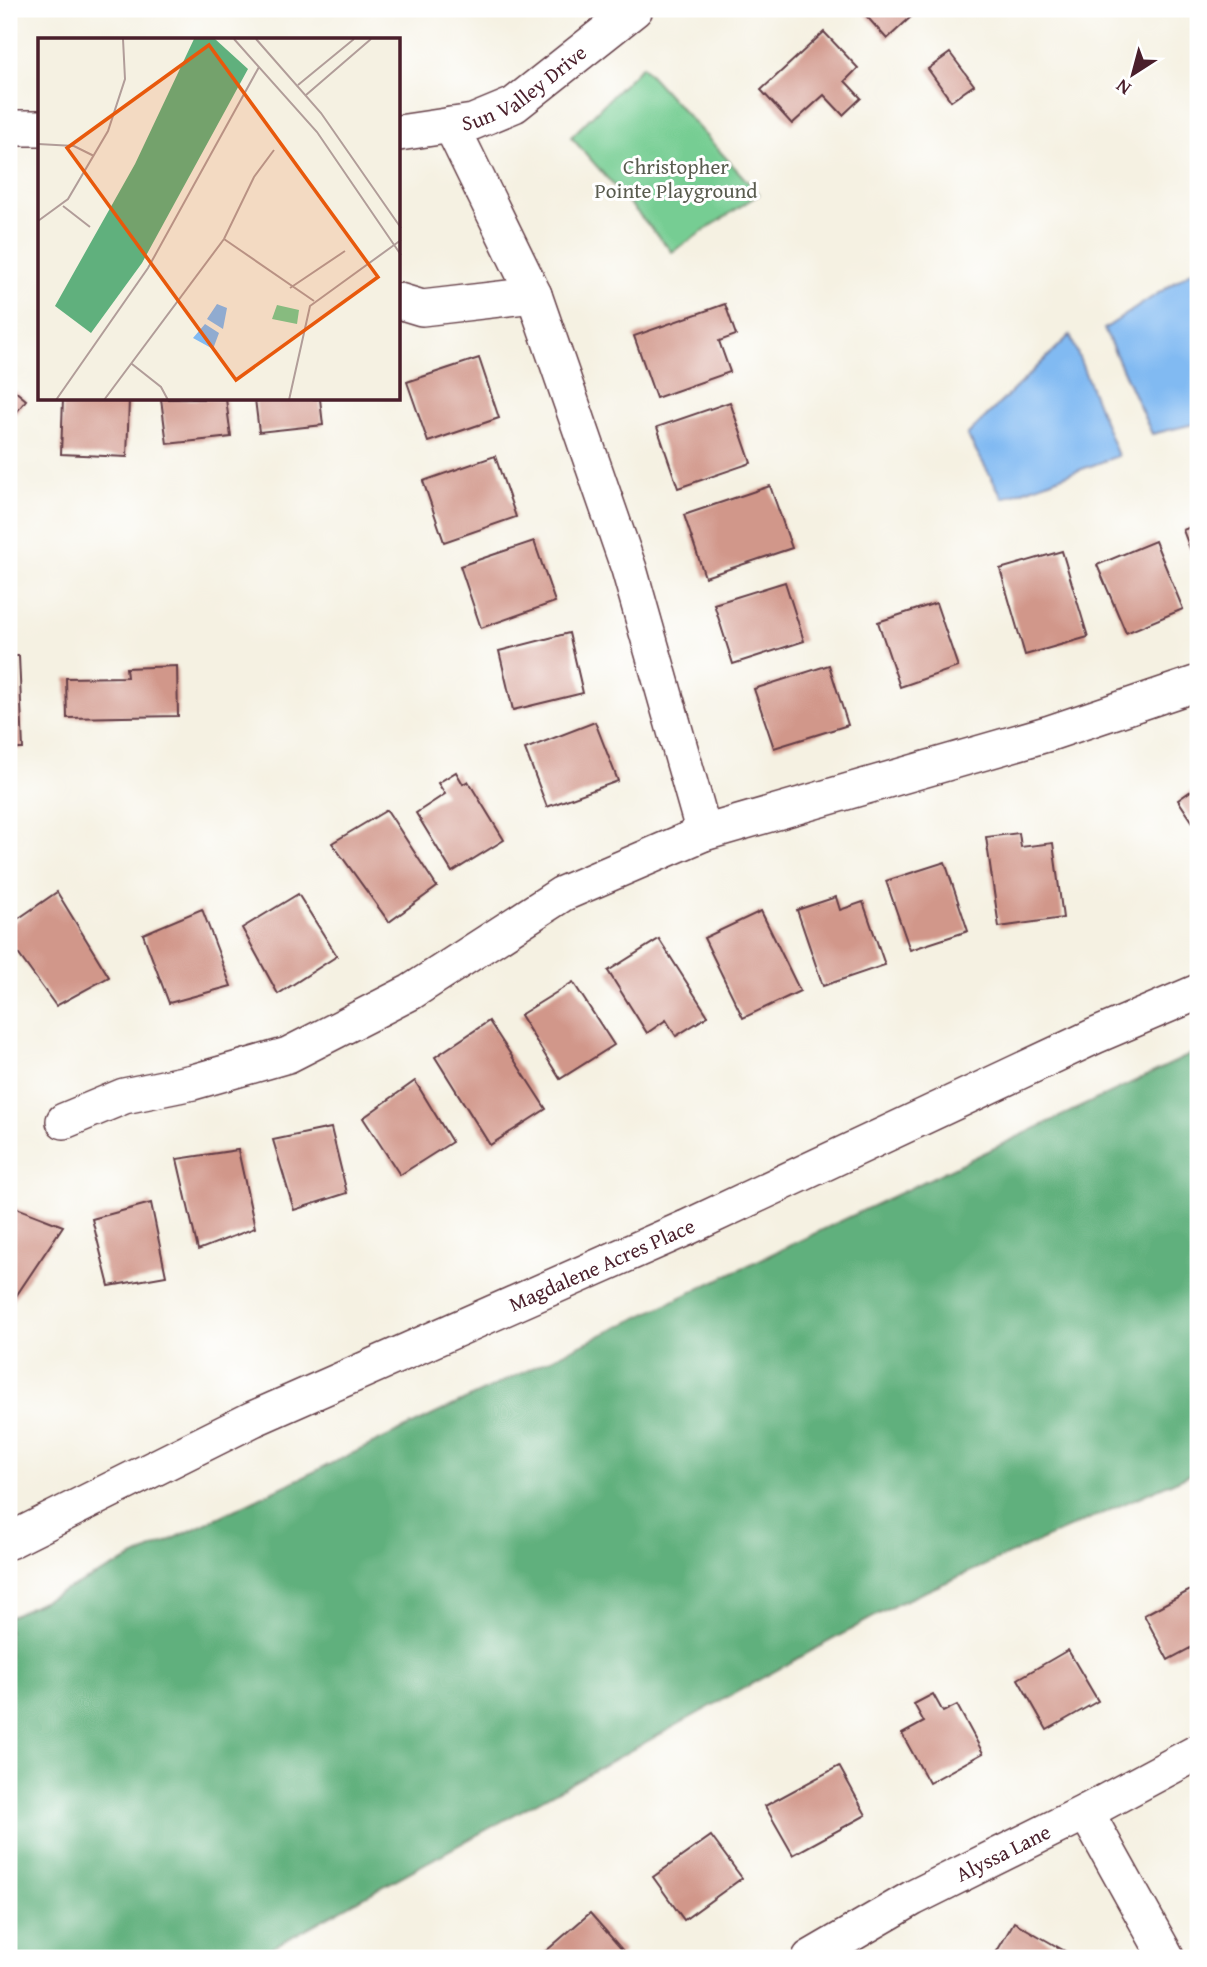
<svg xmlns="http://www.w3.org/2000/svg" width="1207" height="1967" viewBox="0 0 1207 1967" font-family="'Gentium Book Plus',serif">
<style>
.green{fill:#76cd93;stroke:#60765f;stroke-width:2}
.forest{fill:#60b07d;stroke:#556854;stroke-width:2}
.water{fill:#81baf2;stroke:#666c8e;stroke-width:2}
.building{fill:#d1978a}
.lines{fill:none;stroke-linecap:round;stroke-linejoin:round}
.minor-casing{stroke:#643e46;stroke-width:38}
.minor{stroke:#fff;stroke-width:35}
.labels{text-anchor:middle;stroke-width:6;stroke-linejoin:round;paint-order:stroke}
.street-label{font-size:21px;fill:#4a1f2b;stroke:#fff}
.park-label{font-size:21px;fill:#595c4f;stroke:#fff}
.inset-road{fill:none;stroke:#b19d99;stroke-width:2}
.view{fill:#e8590c;fill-opacity:0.15;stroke:#e8590c;stroke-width:3.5}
.inset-edge{fill:none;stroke:#4a1f2b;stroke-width:3.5}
</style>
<rect width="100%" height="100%" fill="#fff"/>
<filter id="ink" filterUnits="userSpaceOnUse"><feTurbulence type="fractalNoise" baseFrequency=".0143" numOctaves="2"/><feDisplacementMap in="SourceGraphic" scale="14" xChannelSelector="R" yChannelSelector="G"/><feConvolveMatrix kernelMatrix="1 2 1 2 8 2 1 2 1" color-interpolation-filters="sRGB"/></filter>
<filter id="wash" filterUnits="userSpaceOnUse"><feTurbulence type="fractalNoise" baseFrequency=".00686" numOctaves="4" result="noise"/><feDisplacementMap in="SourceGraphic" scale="28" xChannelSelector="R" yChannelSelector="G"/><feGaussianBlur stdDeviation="1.57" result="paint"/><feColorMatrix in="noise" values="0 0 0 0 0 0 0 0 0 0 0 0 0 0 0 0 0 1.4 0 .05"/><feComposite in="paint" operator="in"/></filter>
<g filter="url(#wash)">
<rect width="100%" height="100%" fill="#f5f1e2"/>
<path class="green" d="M642 66 759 194 672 252 571 137Z"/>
<path class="forest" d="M1198 1051V1471L897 1604 253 1958H9V1617Z"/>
<g class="water">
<path d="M1198 267V423L1152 434 1104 329Z"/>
<path d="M1070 335 1118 456 1003 498 967 435Z"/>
</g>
<g id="blocks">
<g class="building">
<path d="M860 9H907L913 15 887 39Z"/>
<path d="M824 32 858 68 845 81 861 98 843 115 824 95 792 124 761 90Z"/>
<path d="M950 53 974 85 951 101 928 69Z"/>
<path d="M725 304 736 335 719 341 730 372 656 398 634 336Z"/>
<path d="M479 358 499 418 428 442 407 382Z"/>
<path d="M9 386 26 400 9 422Z"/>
<path d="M63 399H129L127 457 61 454Z"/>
<path d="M161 399H226L231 437 167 444Z"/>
<path d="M255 399H320L323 425 259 432Z"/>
<path d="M730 402 751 463 678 488 657 427Z"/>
<path d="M495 456 516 517 444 542 423 481Z"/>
<path d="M770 486 792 548 705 577 684 515Z"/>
<path d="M1198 524V570L1183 530Z"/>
<path d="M534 541 555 602 481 628 460 566Z"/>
<path d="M1155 541 1183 609 1126 633 1097 565Z"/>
<path d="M1062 551 1088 637 1025 655 1000 569Z"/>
<path d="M785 582 804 641 733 664 714 604Z"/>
<path d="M936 603 958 667 900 687 878 622Z"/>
<path d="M569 633 583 693 513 710 499 651Z"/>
<path d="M9 656H19L23 749H9Z"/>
<path d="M829 665 848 725 774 748 754 689Z"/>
<path d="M177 666 178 716 67 718 66 678 127 677 126 668Z"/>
<path d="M595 722 618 781 547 807 525 749Z"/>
<path d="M456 772 463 784 468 781 504 840 452 872 416 813 445 794 438 783Z"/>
<path d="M1198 786V830L1178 800Z"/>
<path d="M387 810 437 887 389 922 332 843Z"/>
<path d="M1019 833 1021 847 1053 843 1063 918 999 927 986 837Z"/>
<path d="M945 862 968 931 910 950 886 881Z"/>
<path d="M57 892 109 977 56 1006 9 941V925Z"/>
<path d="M298 894 337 956 278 994 242 928Z"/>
<path d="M836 897 840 910 863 902 885 965 823 986 797 910Z"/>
<path d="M202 909 231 986 169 1003 143 934Z"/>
<path d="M761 911 800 991 743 1018 704 938Z"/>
<path d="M659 939 708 1016 676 1036 666 1020 647 1033 608 971Z"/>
<path d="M573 982 614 1045 560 1079 520 1015Z"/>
<path d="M489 1021 546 1109 490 1145 435 1057Z"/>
<path d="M415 1081 452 1142 400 1175 363 1118Z"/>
<path d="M331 1128 347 1193 294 1210 273 1140Z"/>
<path d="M238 1150 255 1228 198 1250 177 1159Z"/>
<path d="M151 1203 166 1276 109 1286 92 1219Z"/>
<path d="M9 1205 63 1226 12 1302 9 1300Z"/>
<path d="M1198 1586V1644L1168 1660 1144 1615Z"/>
<path d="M1068 1650 1098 1701 1047 1730 1018 1679Z"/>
<path d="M933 1694 943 1712 957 1705 983 1753 929 1783 902 1734 924 1722 914 1704Z"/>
<path d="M839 1766 866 1815 793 1855 765 1806Z"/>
<path d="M711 1836 742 1878 684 1920 653 1877Z"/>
<path d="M590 1913 624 1952 617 1958H538Z"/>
<path d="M1014 1922 1077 1958H993Z"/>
</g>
</g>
</g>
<g filter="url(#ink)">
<use href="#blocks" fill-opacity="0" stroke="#643e46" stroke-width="2"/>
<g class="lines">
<g class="minor-casing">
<g id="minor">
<path d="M451 125 534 295 629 569 704 833"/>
<path d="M9 128H40"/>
<path id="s1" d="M399 133 473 122 514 105 635 9"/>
<path d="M399 301 422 308 534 295"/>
<path d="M64 1121 124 1096 193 1082 288 1055 411 992 562 894 704 833 1050 733 1198 683"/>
<path id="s2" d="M9 1541 253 1419 686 1228 1095 1036 1198 992"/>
<path d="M1086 1812 1167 1958"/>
<path id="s3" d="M810 1958 913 1898 1086 1812 1198 1752"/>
</g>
</g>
<use href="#minor" class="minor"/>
</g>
</g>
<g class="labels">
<g class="street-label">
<text dy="7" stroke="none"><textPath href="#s1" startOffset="136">Sun Valley Drive</textPath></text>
<text dy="7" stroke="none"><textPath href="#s2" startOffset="654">Magdalene Acres Place</textPath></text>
<text dy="7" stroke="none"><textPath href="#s3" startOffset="220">Alyssa Lane</textPath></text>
</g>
<g class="park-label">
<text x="676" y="174">Christopher<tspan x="676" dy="24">Pointe Playground</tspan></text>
</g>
</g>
<g transform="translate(38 38)">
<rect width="362" height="362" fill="#f5f1e2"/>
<path d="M239 267 261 272 259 286 234 281Z" fill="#76cd93"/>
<path d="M156 1H177L210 31 104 225 53 295 17 268 97 126Z" fill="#60b07d"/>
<path d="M179 266 189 270 185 291 169 281ZM167 286 181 295 175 311 155 300Z" fill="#81baf2"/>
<path class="inset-road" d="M196 1 279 94 363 217M218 1 283 75 363 190M260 47 316 1M268 57 333 1M0 106 36 108 56 118M25 168 52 189M0 183 30 161 70 93 87 41 85 1M186 201 276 263M252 250 307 213M94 326 123 349 130 362M18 362 110 230 221 29M66 362 186 201 216 139 236 112M251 362 272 268 363 202"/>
<path class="view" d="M171 7 340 239 198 342 29 110Z"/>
<rect width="362" height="362" class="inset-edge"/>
</g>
<rect width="1207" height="1967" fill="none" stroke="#fff" stroke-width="35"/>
<g transform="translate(1133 74) rotate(216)" stroke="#ffffff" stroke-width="5" paint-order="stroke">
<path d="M0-5L12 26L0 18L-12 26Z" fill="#4a1f2b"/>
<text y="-10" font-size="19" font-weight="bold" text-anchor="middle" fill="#4a1f2b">N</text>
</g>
</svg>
